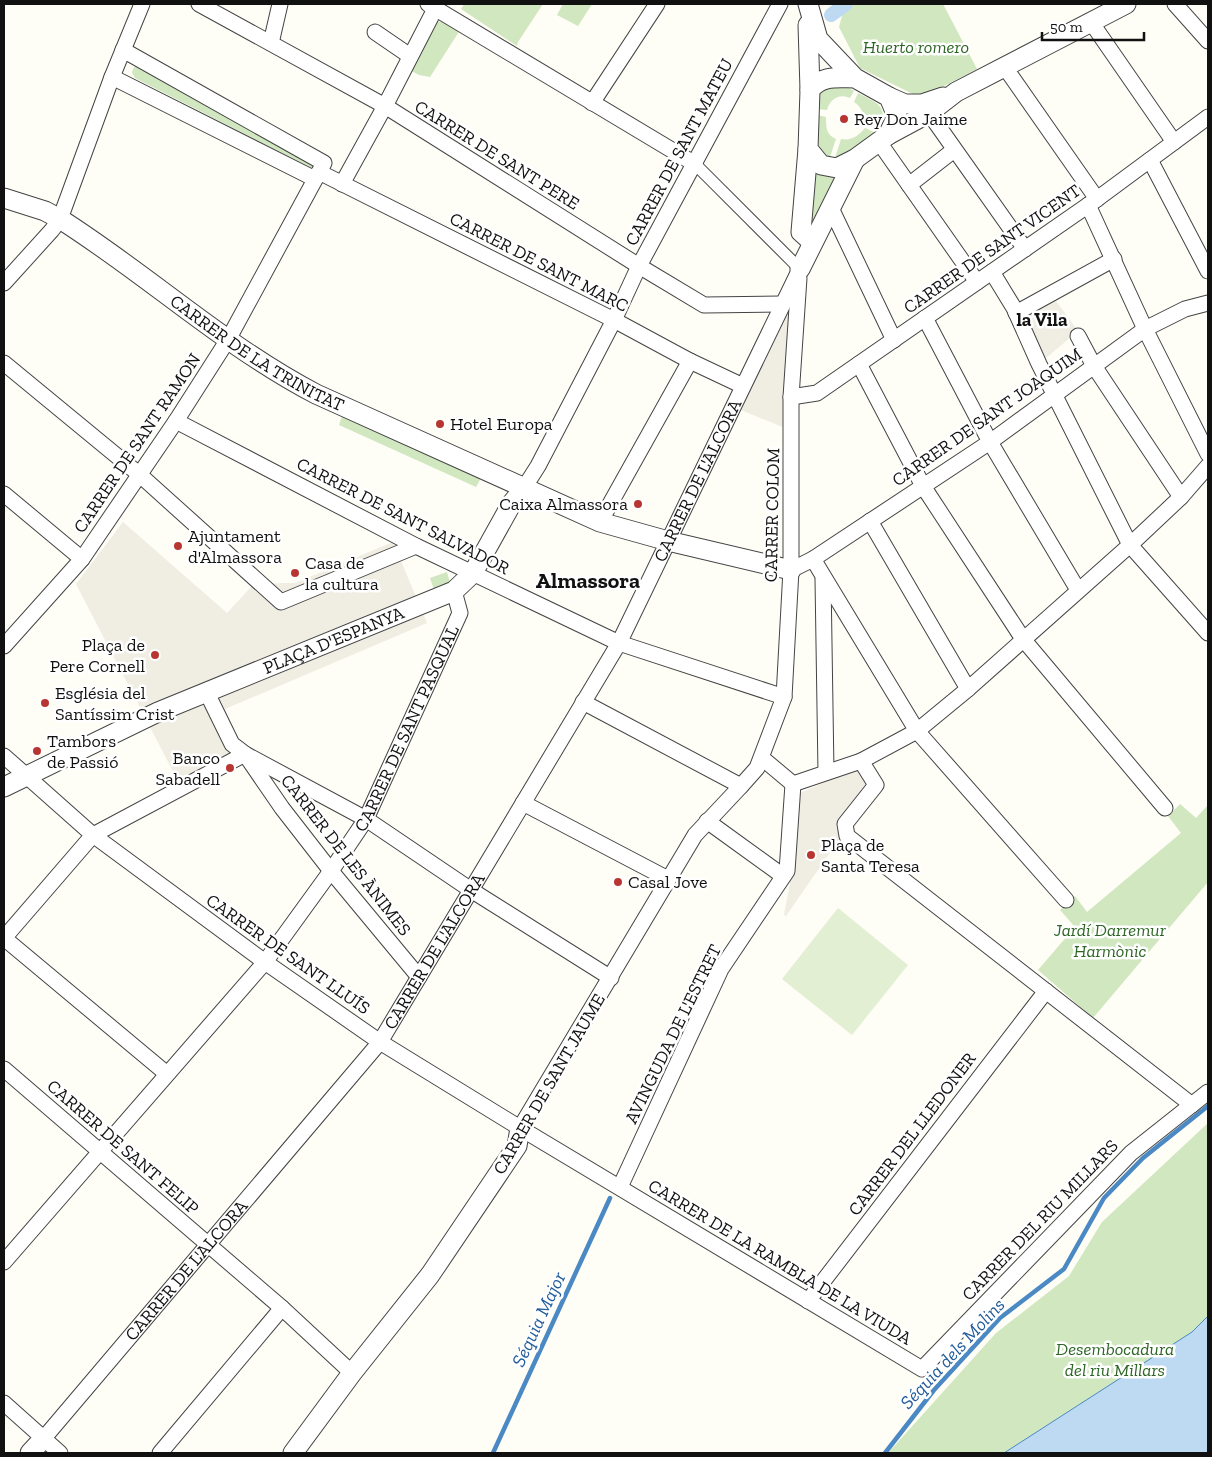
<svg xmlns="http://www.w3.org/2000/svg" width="1212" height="1457" viewBox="0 0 1212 1457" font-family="'Zilla Slab',serif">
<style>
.green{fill:#d1e7c0}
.pitch{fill:#e3efd2}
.plaza{fill:#f0ede3}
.water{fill:#bedaf2;stroke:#4a89c4}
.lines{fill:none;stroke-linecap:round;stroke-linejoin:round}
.stream{stroke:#4a89c4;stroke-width:4.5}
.canal{stroke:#bedaf2;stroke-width:14}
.pedestrian-casing{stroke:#444;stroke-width:13}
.minor-casing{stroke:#444;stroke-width:17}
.tertiary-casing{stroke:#444;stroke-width:21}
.pedestrian{stroke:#fff;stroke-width:11}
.minor{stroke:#fff;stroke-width:15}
.tertiary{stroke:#fff;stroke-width:19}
.poi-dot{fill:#b83632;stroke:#fff;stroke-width:2}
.labels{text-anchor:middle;stroke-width:5;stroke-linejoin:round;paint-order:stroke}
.park-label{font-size:18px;font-style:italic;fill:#2d6525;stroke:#fff}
.poi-label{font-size:18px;fill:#111;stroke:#fff;text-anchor:start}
.street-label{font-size:18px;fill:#111;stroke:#fff}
.neighbourhood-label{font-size:19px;font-weight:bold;fill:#111;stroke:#fff}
.water-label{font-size:19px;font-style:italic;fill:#225c9b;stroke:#fff}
.district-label{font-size:22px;font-weight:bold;fill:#111;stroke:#fff}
</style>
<rect width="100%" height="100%" fill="#fefdf6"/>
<g class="green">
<path d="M464 4H543L518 42 517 46 461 9Z"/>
<path d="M563 4H592L578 26 557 15Z"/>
<path d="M853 4H943L977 69 921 98 860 68 839 27 844 9Z"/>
<path d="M435 21 451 23 460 30 430 77 419 75 408 69Z"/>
<path d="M139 65 314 164V169L135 78 132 73C133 67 135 66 139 65Z"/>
<path d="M846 86 854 91 850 98C839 93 830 99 827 110L817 109C817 100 817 94 824 88Z"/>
<path d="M858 93C877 103 889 106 880 129L866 123C864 115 862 107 854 102Z"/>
<path d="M817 115 826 117C826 127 826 135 836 139L830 157C813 151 817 130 817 115Z"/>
<path d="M865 128 876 133 841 157 835 158 841 139C852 141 858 136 865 128Z"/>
<path d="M809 164 823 175 840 178 807 235Z"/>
<path d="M342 416 481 478 476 487 339 425Z"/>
<path d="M447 572 450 583 434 590 430 578Z"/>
<path d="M1180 804 1196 818 1208 805V882L1093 1018 1038 970 1075 927 1060 910 1075 896 1087 912 1181 833 1168 816Z"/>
<path d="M1208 1123V1453H888L996 1333 1069 1276 1102 1222Z"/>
</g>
<path class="pitch" d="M838 908 908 965 852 1035 782 979Z"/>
<g class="plaza">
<path d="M1051 294 1078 331 1039 364 1007 312Z"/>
<path d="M790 305 788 329 785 428 741 410 777 328Z"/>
<path d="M123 522 227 613 252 586 281 583H295L393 542 427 623 225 709 242 747 178 781 76 584Z"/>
<path d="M857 768 868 782 866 788 839 819 836 827 840 838 786 916 784 915 792 872 797 802 800 793Z"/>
</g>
<path class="water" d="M1208 1316V1453H1004L1192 1332Z"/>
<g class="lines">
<g class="stream">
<path d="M493 1453 610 1198"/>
<path d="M885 1453 934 1390 1000 1318 1064 1269 1104 1198 1143 1158 1208 1106"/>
</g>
<path class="canal" d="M831 15 846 4"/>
<g class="pedestrian-casing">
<path id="pedestrian" d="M695 164 800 269"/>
</g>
<g class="minor-casing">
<g id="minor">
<path d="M199 4 385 106 639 266 704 305 782 304"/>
<path d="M428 4 695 164"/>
<path d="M1175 4 1208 41"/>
<path d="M1091 22 1174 142"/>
<path d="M375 32 410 56"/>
<path d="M271 43 280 4"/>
<path d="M1004 66 1097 199"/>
<path d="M112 77 315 179"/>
<path d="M592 103 657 4"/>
<path d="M929 113 1025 249"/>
<path d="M879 142 977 282"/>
<path d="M1150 160 1208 271"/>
<path d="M319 172 614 320 690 361 743 386"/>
<path d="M342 184 385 106 435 9"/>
<path d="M909 185 954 150"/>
<path d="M1088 205 1145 329 1208 454"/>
<path d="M830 206 894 340"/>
<path d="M992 272 1014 308 1039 364 1130 545 1208 633"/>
<path d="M4 283 52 230 60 219 112 77 142 4"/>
<path d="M1016 313 1114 259"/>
<path d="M925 318 990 442 1078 590"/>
<path d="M1078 336 1094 366 1181 497"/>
<path d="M4 363 140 475 281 602 416 546"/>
<path d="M859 364 923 486 1023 639 1165 808"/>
<path d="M791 397 817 393 1097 199 1208 117"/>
<path d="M176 421 416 546 619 643 784 697"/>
<path d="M524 488 538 466 614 320 639 266 780 4"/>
<path d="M4 494 82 559"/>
<path d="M870 521 968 689"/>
<path d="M600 522 690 361"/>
<path d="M813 559 917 731 1066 900"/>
<path d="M791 570 813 559 990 442 1145 329 1185 309 1208 303"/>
<path d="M823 579 826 772"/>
<path d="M4 646 82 559 176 421 229 338 324 163 123 50"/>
<path d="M207 693 232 744 245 754 366 819 471 890 611 978"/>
<path d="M583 702 741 786"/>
<path d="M4 756 93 835 265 962 380 1042 520 1128 922 1369 1131 1153 1208 1092"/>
<path d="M247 757 282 808 331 871 419 977"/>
<path d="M762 758 793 784"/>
<path d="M861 761 876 785 845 824 847 836 1192 1105"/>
<path d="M523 803 668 879"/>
<path d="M707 821 783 876"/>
<path d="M4 938 93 835 245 754"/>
<path d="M4 938 167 1074"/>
<path d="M4 1069 282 1308 352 1373"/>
<path d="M520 1128 695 835 741 786 757 768 784 697 791 570V397L799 278"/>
<path d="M620 1187 721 969 787 871 793 784 861 761 917 731 968 689 1130 545 1181 497 1208 466"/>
<path id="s1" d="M4 1262 265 962 331 871 366 819 460 613 454 591"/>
<path d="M808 1301 1046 991"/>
<path d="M4 1403 60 1453"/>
<path id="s2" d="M44 1438 380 1042 619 643 800 269"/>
<path d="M160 1453 282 1308"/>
</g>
</g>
<g class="tertiary-casing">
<g id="tertiary">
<path d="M808 4 818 39 855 78 889 97 897 116 888 135 855 159 837 168 821 165 808 149 810 90C821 75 837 78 855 78"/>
<path d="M808 25 810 90"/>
<path d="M889 97 905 104H922L943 97"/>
<path d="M888 135 929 113 956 92 1126 4"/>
<path d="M808 149 801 232 812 242"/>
<path id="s3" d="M4 198 45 211 60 219C147 274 224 346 316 394L600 522 668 541 791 570"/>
<path d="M800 269 855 159"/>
<path id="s4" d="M4 787 158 712 454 591 473 573 512 503 524 488"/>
<path d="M30 1453 44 1438"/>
<path d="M293 1453 352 1373 430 1275 517 1146 520 1128"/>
</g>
</g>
<use href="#pedestrian" class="pedestrian"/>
<use href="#minor" class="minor"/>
<use href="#tertiary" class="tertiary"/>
</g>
<g class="poi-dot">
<circle cx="844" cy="119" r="5"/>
<circle cx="440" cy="424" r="5"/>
<circle cx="638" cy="504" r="5"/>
<circle cx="178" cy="546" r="5"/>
<circle cx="295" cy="573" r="5"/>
<circle cx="155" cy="655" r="5"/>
<circle cx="45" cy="703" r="5"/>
<circle cx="37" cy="751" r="5"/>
<circle cx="230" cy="768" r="5"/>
<circle cx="811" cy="855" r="5"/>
<circle cx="618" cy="882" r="5"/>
</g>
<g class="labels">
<g class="park-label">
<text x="916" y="53">Huerto romero</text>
<text x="1110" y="936">Jardí Darremur<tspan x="1110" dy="21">Harmònic</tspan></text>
<text x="1115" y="1355">Desembocadura<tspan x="1115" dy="21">del riu Millars</tspan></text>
</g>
<g class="poi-label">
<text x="854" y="125">Rey Don Jaime</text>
<text x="450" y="430">Hotel Europa</text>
<text x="628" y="510" text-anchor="end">Caixa Almassora</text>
<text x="188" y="542">Ajuntament<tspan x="188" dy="21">d'Almassora</tspan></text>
<text x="305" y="569">Casa de<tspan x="305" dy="21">la cultura</tspan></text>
<text x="145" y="651" text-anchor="end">Plaça de<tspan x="145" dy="21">Pere Cornell</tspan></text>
<text x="55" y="699">Església del<tspan x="55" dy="21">Santíssim Crist</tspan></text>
<text x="47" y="747">Tambors<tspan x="47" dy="21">de Passió</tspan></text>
<text x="220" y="764" text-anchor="end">Banco<tspan x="220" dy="21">Sabadell</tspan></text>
<text x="821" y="851">Plaça de<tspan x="821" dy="21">Santa Teresa</tspan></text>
<text x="628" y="888">Casal Jove</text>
</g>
<g class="street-label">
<text transform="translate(679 152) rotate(-62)" y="6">CARRER DE SANT MATEU</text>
<text transform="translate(497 155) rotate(32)" y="6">CARRER DE SANT PERE</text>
<text transform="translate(992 249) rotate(-35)" y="6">CARRER DE SANT VICENT</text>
<text transform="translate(539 262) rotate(27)" y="6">CARRER DE SANT MARC</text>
<text dy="6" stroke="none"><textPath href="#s3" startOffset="299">CARRER DE LA TRINITAT</textPath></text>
<text transform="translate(987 417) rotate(-35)" y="6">CARRER DE SANT JOAQUIM</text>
<text transform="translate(137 443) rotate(-56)" y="6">CARRER DE SANT RAMON</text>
<text dy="6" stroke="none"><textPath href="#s2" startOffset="1165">CARRER DE L'ALCORA</textPath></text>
<text transform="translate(772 515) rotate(-89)" y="6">CARRER COLOM</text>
<text transform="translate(403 516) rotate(27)" y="6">CARRER DE SANT SALVADOR</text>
<text dy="6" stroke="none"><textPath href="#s4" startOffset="361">PLAÇA D'ESPANYA</textPath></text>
<text dy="6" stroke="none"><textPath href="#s1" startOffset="672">CARRER DE SANT PASQUAL</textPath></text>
<text transform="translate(346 855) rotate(52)" y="6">CARRER DE LES ÀNIMES</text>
<text dy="6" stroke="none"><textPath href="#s2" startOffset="625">CARRER DE L'ALCORA</textPath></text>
<text transform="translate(288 954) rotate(35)" y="6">CARRER DE SANT LLUÍS</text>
<text transform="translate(673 1034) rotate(-64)" y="6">AVINGUDA DE L'ESTRET</text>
<text transform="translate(549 1084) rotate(-60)" y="6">CARRER DE SANT JAUME</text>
<text transform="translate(912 1134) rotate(-53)" y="6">CARRER DEL LLEDONER</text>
<text transform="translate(123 1147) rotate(41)" y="6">CARRER DE SANT FELIP</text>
<text transform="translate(1040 1220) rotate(-46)" y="6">CARRER DEL RIU MILLARS</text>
<text transform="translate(780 1262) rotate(31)" y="6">CARRER DE LA RAMBLA DE LA VIUDA</text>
<text dy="6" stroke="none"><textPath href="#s2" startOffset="220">CARRER DE L'ALCORA</textPath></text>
</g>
<g class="neighbourhood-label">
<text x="1042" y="326">la Vila</text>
</g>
<g class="water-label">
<text transform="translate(538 1319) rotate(-65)" y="7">Séquia Major</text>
<text transform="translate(952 1353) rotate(-47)" y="7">Séquia dels Molins</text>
</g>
<g class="district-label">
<text x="588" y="588">Almassora</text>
</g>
</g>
<rect width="1212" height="1457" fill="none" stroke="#111111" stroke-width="10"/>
<path d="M1042 32v8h102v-8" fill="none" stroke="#111111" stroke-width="2.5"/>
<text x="1050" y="32" font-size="15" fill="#111111" stroke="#ffffff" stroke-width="4" paint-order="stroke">50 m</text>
</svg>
